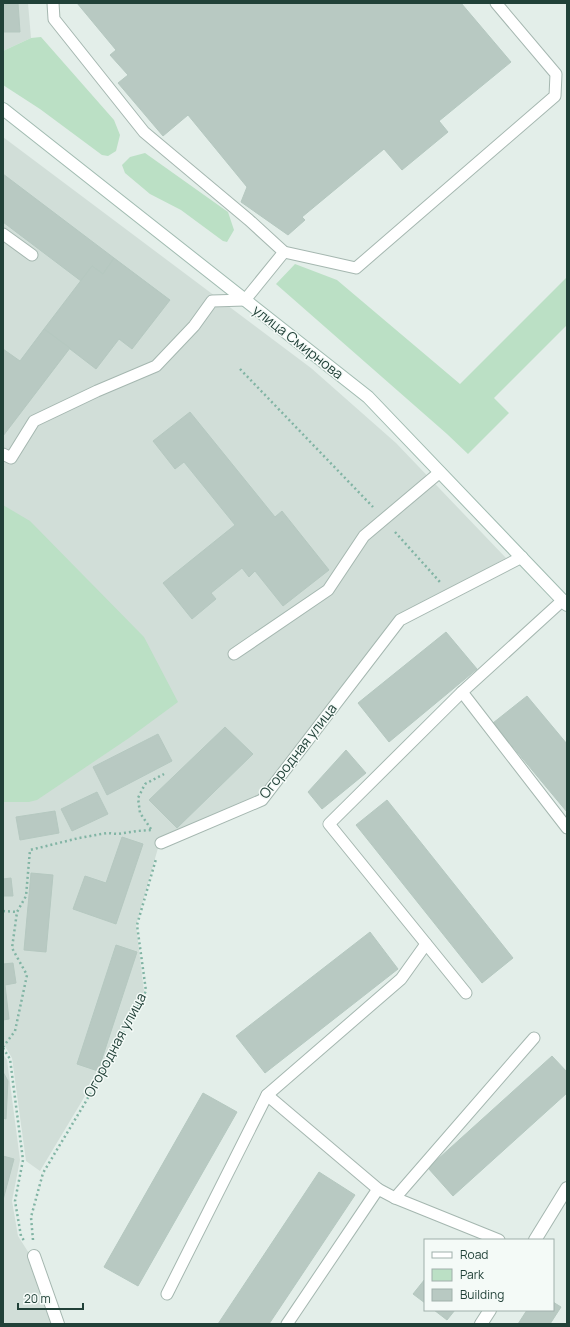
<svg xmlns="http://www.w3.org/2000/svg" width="570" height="1327" viewBox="0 0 570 1327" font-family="Manrope,sans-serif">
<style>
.built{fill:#d1ded8}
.green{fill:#bbe0c5}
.building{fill:#b8c9c2;stroke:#b5c8c0}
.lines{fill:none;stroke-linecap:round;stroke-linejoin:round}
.lane-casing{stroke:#a5b7b0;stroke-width:13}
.street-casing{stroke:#a5b7b0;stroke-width:14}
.secondary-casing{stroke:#a1bbb1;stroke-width:14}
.path{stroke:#81b4a4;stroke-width:2.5;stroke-dasharray:2 3;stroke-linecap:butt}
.lane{stroke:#fff;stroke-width:11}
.street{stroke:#fff;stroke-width:12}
.secondary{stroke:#fff;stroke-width:12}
.labels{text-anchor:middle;stroke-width:3;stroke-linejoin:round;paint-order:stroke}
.street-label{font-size:14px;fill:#214138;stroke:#f4faf7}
</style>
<rect width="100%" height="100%" fill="#e3eee9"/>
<g class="built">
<path d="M3 3H28L31 38 3 51Z"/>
<path d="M3 137 311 368 396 443 506 558 397 618 260 797 160 841 136 925 144 991 82 1101 40 1171 26 1161 12 1058 3 1043Z"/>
<path d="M3 1054 7 1060 20 1160 12 1201 18 1236 32 1258 55 1324H3Z"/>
</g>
<g class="green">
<path d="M41 37 114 120 120 135 116 151 108 156 102 155 40 109 3 85V51L31 38Z"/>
<path d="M145 153 228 212 234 230 227 242 223 241 181 210 150 194 125 173 122 165 130 157Z"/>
<path d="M295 264 337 280 460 384 567 277V325L494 398 509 413 468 454 447 434 276 284Z"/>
<path d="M3 505 30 521 144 637 178 702 129 738 37 800 29 802H3Z"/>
</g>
<g class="building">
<path d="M3 3H18L20 32H3Z"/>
<path d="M77 3H461L511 62 439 121 448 132 402 170 384 149 302 217 305 220 288 235 241 202 247 187 188 115 163 136 118 83 128 75 110 55 116 50Z"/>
<path d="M3 174 114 258 103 274 92 266 81 281 3 222Z"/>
<path d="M114 258 170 300 132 349 119 339 96 369 44 329 92 266 103 274Z"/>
<path d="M44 329 70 348 3 436V349L20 361Z"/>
<path d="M190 412 275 517 282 511 329 570 283 606 255 571 249 577 242 568 211 593 216 599 192 619 163 583 235 525 184 462 175 469 153 441Z"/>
<path d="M446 632 477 669 389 742 358 703Z"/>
<path d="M527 696 567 744V812L493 723Z"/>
<path d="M225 727 253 754 177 828 149 800Z"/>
<path d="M158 734 172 761 107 795 93 767Z"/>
<path d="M346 750 366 773 322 809 308 792Z"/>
<path d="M97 792 108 814 72 831 61 809Z"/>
<path d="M387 800 513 958 482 983 356 825Z"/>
<path d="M55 811 59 833 20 840 16 817Z"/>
<path d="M122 837 143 844 116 924 73 909 85 876 106 883Z"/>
<path d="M31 873 53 875 46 952 24 950Z"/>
<path d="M11 878 13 896H3V879Z"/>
<path d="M370 932 398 969 265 1073 236 1036Z"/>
<path d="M116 945 137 952 98 1071 77 1064Z"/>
<path d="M13 963 16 983 5 985 9 1019 3 1020V964Z"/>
<path d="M552 1056 567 1072V1093L453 1196 428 1168Z"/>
<path d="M3 1072 8 1081 6 1119 3 1118Z"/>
<path d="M203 1093 237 1112 138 1286 104 1267Z"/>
<path d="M3 1156 14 1159 3 1200Z"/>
<path d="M319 1172 355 1195 269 1324H218Z"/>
<path d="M425 1279V1303L413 1294Z"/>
<path d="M553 1302 561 1307 550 1324H518L527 1310H553Z"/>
<path d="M434 1310H455L447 1320Z"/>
</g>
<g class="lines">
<g class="lane-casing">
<g id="lane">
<path d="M53 3 54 19 144 132 249 220 284 252 356 268 555 96 556 74 496 3"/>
<path d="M3 234 32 255"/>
<path d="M3 454 11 458 34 421 97 391 156 366 194 326 212 301 245 300 284 252"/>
<path d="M234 654 328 590 364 536 440 472"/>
<path d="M462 692 567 828"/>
<path d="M161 843 262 800 400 620 522 557"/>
<path d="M466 993 329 824 462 692 563 600"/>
<path d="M267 1095 378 1189"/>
<path d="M395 1198 534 1038"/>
<path d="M167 1294 267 1095 401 979 426 944"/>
<path d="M287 1324 378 1189 395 1198 499 1240"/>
</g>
</g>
<g class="street-casing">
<g id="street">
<path d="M535 1240 567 1188"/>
<path d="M34 1256 58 1324"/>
<path d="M481 1324 490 1310"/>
</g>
</g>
<g class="secondary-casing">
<path id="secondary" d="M3 109 368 397 567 605"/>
</g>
<g class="path">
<path d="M240 369 373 507"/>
<path d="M395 532 440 582"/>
<path d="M151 829 140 813 138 798 145 784 164 774"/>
<path d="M3 911 17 912"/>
<path d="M3 1047 15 1031 27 975 12 948 17 912 26 896 30 850 79 838 107 833 118 834 137 831 151 830"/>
<path d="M3 1048 10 1059 23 1160 15 1201 21 1236 25 1242"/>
<path d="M33 1240 31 1217 43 1173 85 1103 146 991 137 925 156 859"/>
</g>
<use href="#lane" class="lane"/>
<use href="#street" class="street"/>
<use href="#secondary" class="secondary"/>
</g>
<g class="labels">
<g class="street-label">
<text transform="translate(298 342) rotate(38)" y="5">улица Смирнова</text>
<text transform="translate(298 751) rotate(-52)" y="5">Огородная улица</text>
<text transform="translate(115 1045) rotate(-62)" y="5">Огородная улица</text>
</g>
</g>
<rect width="570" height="1327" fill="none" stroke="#214138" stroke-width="8"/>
<rect x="424" y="1239" width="130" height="72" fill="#f4faf7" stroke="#a0b0ab"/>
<rect x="432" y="1252" width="20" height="6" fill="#ffffff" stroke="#a0b0ab"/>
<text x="460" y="1259" font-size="12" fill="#214138">Road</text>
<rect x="432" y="1269" width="20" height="12" fill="#bbe0c5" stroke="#a0b0ab"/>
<text x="460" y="1279" font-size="12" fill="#214138">Park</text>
<rect x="432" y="1289" width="20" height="12" fill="#b8c9c2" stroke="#a0b0ab"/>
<text x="460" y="1299" font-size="12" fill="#214138">Building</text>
<path d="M18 1303v6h65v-6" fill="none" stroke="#214138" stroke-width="2"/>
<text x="24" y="1303" font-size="12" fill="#214138" stroke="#f4faf7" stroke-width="3" paint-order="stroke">20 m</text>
</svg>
